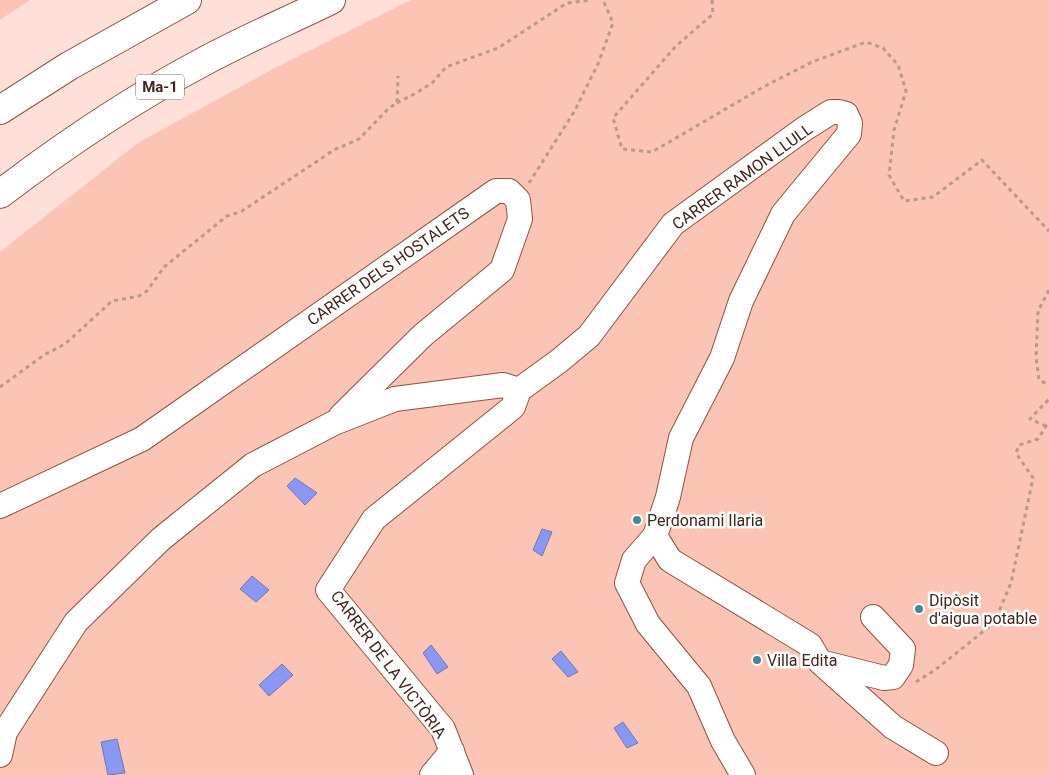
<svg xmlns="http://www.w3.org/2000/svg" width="1049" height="775" viewBox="0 0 1049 775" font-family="Roboto,sans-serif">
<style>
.green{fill:#fbc4b5}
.water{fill:#8998f2;stroke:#7376b2}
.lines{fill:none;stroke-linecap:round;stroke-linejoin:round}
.minor-casing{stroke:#905040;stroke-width:26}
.highway-casing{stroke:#905040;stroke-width:30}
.path{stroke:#b69991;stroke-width:3;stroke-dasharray:4 4;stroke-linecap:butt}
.minor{stroke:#fff;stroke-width:24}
.highway{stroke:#fff;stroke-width:28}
.poi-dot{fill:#438696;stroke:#fff;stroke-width:2}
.labels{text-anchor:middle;stroke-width:5;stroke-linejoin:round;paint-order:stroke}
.shield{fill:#fff;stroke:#796661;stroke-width:1}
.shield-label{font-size:15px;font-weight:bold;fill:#40251d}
.street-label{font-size:16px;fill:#40251d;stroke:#fff}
.poi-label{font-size:16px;fill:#40251d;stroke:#fff;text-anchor:start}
</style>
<rect width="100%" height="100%" fill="#fee0d8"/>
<g class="green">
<path d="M0 0H30L0 20Z"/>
<path d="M411 0H1049V775H0V252L138 143 273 69Z"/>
</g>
<g class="water">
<path d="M295 478 317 493 305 505 287 486Z"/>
<path d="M542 529 552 532 542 556 533 550Z"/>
<path d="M252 576 269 590 256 602 240 589Z"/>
<path d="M431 645 448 667 437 674 423 653Z"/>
<path d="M561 651 578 672 568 677 552 659Z"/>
<path d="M282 664 293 675 269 696 259 685Z"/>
<path d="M623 722 638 743 627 748 614 728Z"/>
<path d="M117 739 125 773 108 775 101 742Z"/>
</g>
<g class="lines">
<g class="minor-casing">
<g id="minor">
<path d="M0 506 142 439 496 191H509L518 200 520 219 502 270 423 335 341 416"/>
<path d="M655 536 634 560 627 583 648 624 699 686 723 741 743 775"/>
<path d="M824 663 884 678 893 677 901 665 903 649 873 617"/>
<path d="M0 755 5 732 76 622 161 539 253 465 334 423 395 399 503 385 519 390 559 361 589 336 673 224 804 129 831 112H839L846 114 850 123 849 134 783 214 741 301 722 358 681 438 668 497 655 536 670 560 810 645 820 662 893 727 936 753"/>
<path d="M432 775 452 751"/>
<path d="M461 775 443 729 328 590 374 519 513 407 519 390"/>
</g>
</g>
<g class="highway-casing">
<g id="highway">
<path d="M0 110 69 66 187 0"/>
<path d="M0 194C63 146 131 100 201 63 243 40 288 21 331 0"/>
</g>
</g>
<g class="path">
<path d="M712 0 713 14 676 46 613 118 622 149 652 152 765 86 812 62 866 42 883 48 898 65 906 91 894 130 889 175 904 201 933 197 982 160 1049 231"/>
<path d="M397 103 418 92 433 82 446 67 498 48 567 3 591 0"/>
<path d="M529 183 574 112 598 64 613 23 603 0"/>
<path d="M1049 290 1038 311 1036 357 1039 380 1049 385"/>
<path d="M0 387 44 355 65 344 112 301 139 296 147 291 164 267 227 216 242 211 334 150 359 139 389 108 397 103 398 76"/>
<path d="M1046 426 1030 419 1049 399"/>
<path d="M916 682 935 670 994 623 1011 583 1033 478 1016 453 1019 445 1038 439 1046 426 1049 424"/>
</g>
<use href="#minor" class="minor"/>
<use href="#highway" class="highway"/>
</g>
<g class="poi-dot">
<circle cx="637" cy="520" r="5"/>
<circle cx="919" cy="609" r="5"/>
<circle cx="757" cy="660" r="5"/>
</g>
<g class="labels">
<rect class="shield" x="136" y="74.5" width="48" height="25" rx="4"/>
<g class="shield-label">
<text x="160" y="92">Ma-1</text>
</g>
<g class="street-label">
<text transform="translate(742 176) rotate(-36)" y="6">CARRER RAMON LLULL</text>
<text transform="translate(388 266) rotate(-35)" y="6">CARRER DELS HOSTALETS</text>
<text transform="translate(389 664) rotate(53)" y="6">CARRER DE LA VICTÒRIA</text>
</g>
<g class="poi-label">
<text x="647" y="526">Perdonami Ilaria</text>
<text x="929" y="606">Dipòsit<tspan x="929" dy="18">d'aigua potable</tspan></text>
<text x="767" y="666">Villa Edita</text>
</g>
</g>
</svg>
